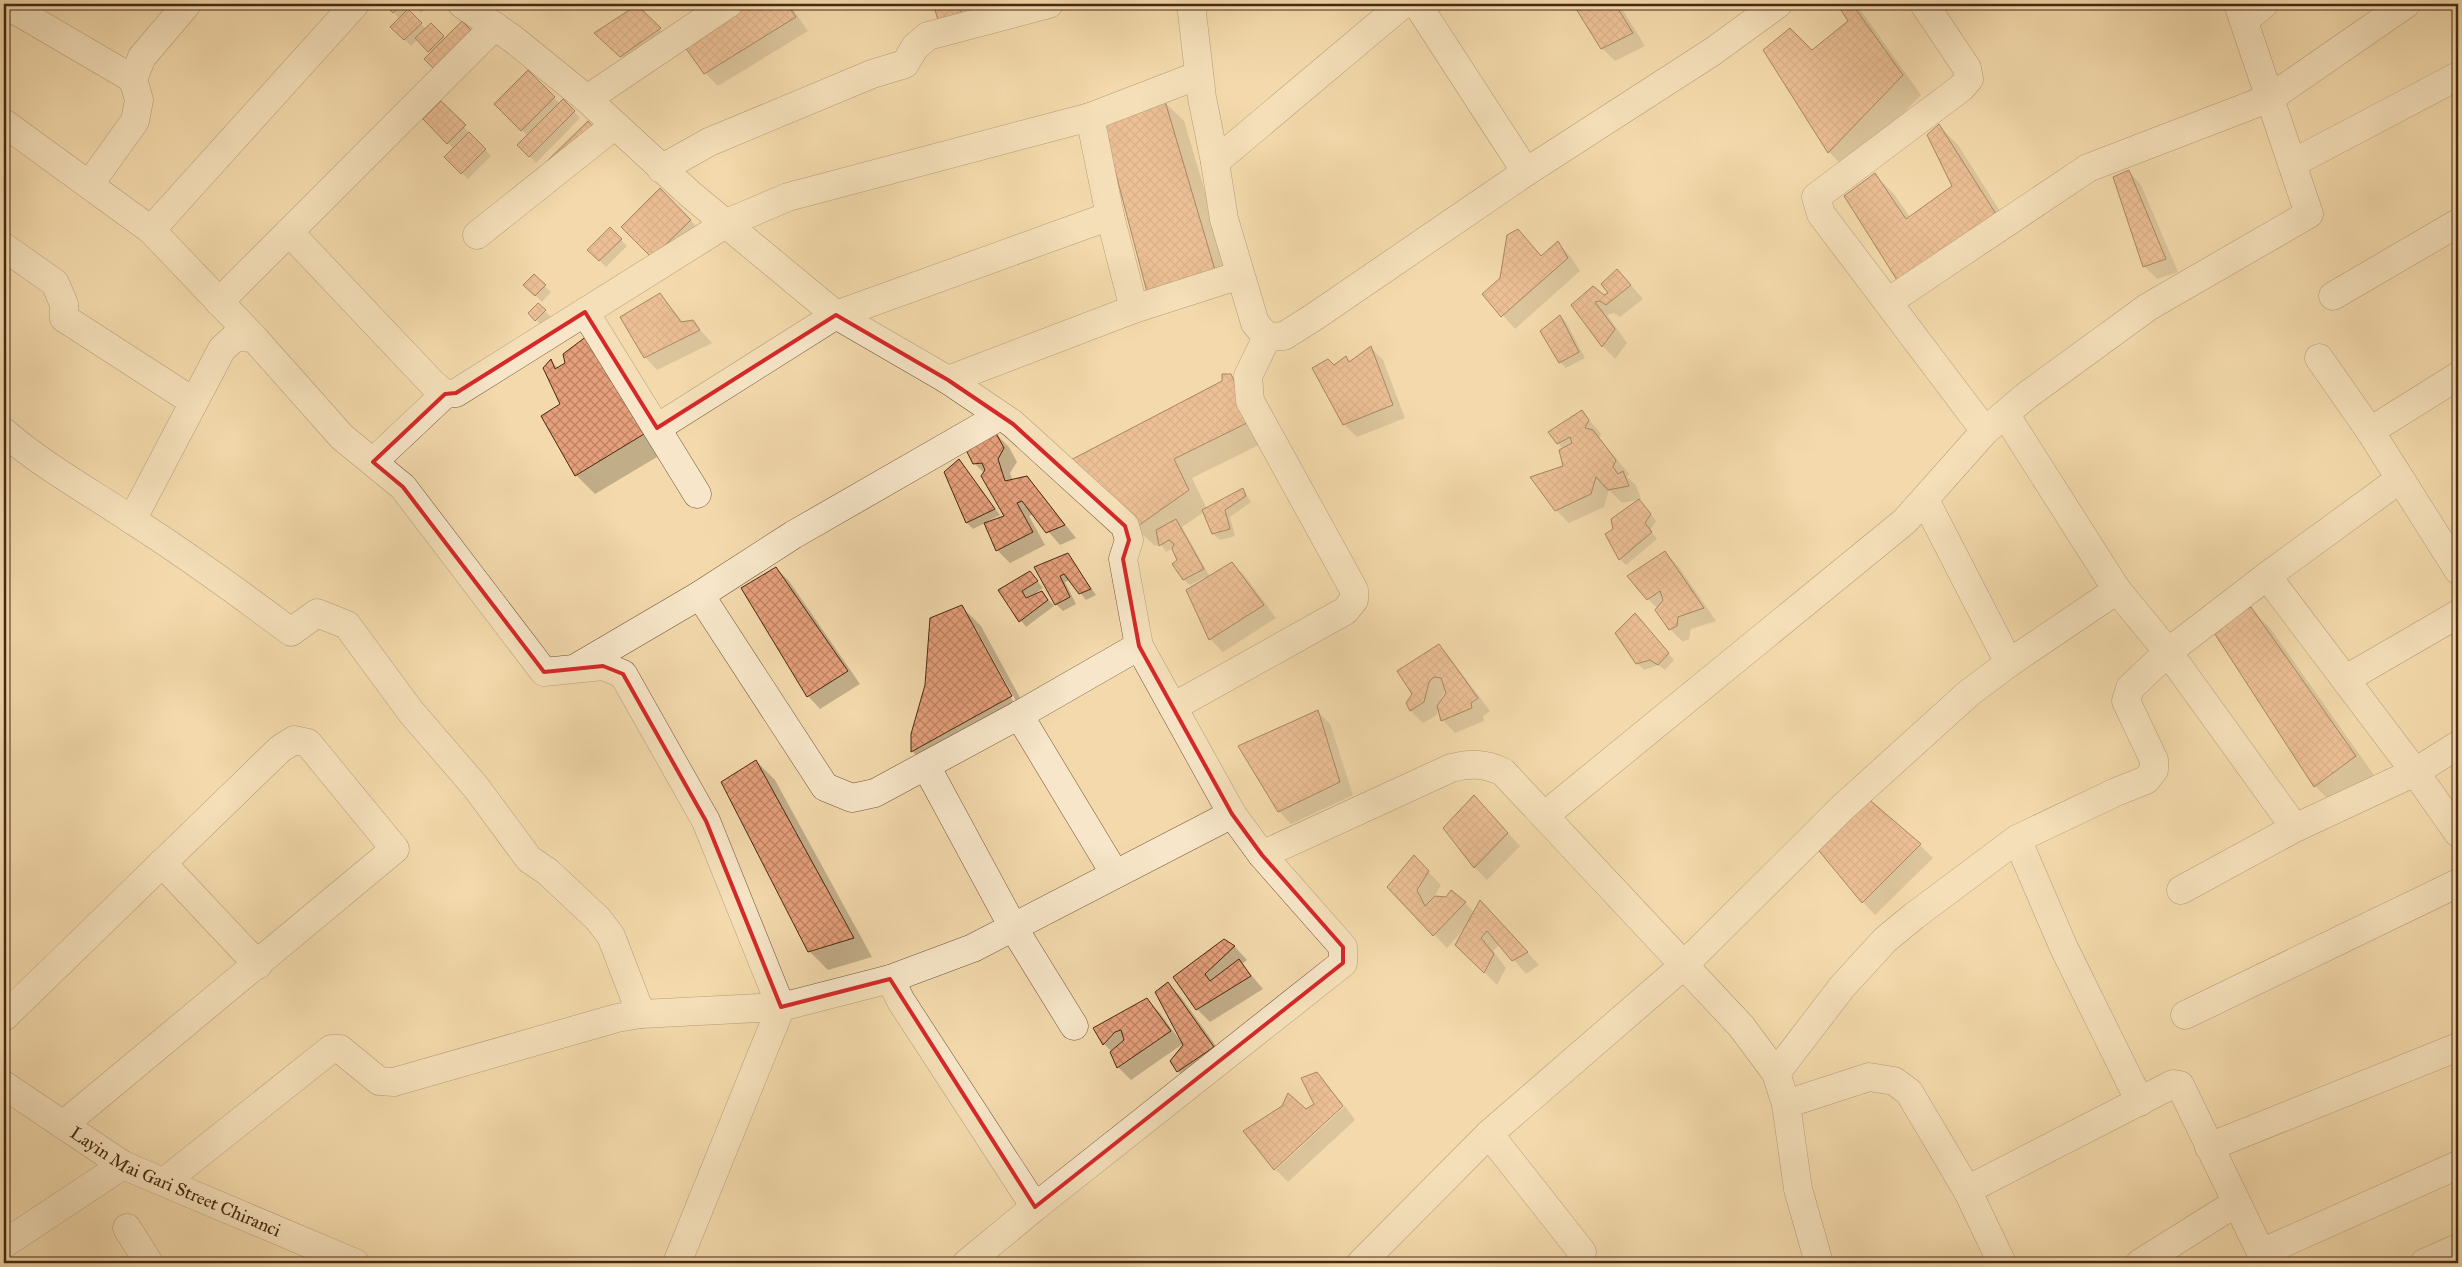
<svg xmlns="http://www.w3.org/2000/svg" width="2462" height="1267" viewBox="0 0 2462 1267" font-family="'IM FELL Great Primer',serif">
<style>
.shadow{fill:#0003;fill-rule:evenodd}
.building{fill:url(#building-cross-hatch);stroke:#482910}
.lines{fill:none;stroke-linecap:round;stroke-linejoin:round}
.minor-casing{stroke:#735537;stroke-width:29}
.minor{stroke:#f7e6c9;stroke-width:28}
.marked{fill:none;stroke:#d62828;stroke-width:4;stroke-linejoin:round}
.labels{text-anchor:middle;stroke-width:4;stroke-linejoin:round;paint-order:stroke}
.street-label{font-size:18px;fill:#482910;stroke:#f7e6c9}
</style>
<defs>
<pattern id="building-cross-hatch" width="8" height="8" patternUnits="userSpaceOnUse" patternTransform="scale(1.25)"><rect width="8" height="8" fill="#e59f7b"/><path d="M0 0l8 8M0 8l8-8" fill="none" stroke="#bc8263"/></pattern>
</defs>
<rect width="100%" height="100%" fill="#f3d9ac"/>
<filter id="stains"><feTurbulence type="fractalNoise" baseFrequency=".004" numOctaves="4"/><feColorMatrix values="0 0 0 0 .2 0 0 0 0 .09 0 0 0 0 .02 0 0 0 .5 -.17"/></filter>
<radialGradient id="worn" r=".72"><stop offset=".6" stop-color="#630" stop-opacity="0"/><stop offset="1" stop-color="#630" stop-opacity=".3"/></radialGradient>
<g class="shadow">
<path d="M385 4H430L421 13 413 5 407 11 426 29 431 24 446 39 432 54 418 39 411 46 392 27 400 19Z"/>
<path d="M629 4H638L637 6 672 42 634 69 609 45 634 8Z"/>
<path d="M738 4H789L808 31 718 86 705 73Z"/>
<path d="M935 4H962L967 22H940Z"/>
<path d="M972 4H995V5L979 12Z"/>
<path d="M1575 4H1619L1645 46 1615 61 1602 48Z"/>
<path d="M1838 4 1857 5 1921 95 1848 171 1829 152 1765 50 1812 52 1849 21Z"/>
<path d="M528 72 560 104 563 101 580 118 536 163 519 145 528 136 496 104Z"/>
<path d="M1164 102 1184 121 1234 289 1168 311Z"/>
<path d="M441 103 491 156 468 179 445 157 454 149 425 119Z"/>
<path d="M1939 126 1958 145 2014 233 1917 298 1875 175 1894 194 1910 217 1954 187Z"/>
<path d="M2129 172 2141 185 2178 272 2157 279 2144 266Z"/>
<path d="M660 190 703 233 666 270 622 227Z"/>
<path d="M610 228 627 246 606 267 589 250Z"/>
<path d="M1517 230 1542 256 1558 243 1570 256 1580 271 1515 329 1484 294 1501 279Z"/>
<path d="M534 276 551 292 542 302 525 285Z"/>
<path d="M1630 284 1643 299 1620 317 1614 313 1607 315 1627 343 1615 359 1603 346 1573 305 1604 296Z"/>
<path d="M660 295 684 323 692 321 712 343 657 370 645 357Z"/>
<path d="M538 305 551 317 542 326 529 313Z"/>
<path d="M1560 316 1566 322 1585 358 1566 368 1560 362Z"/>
<path d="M1371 348 1383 360 1405 418 1357 437 1344 424 1334 367 1346 358 1351 362Z"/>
<path d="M551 361 558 368 667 451 595 494 576 475Z"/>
<path d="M1230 375 1249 394 1269 440 1192 478 1207 509 1243 489 1251 502 1230 517 1235 536 1220 540 1213 534 1204 512 1182 527 1210 577 1232 563 1245 576 1276 618 1223 652 1210 639 1205 577 1190 585 1183 579 1173 548 1166 552 1160 543 1155 546 1086 482Z"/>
<path d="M1582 412 1601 434 1599 438 1629 474 1627 477 1636 485 1641 499 1622 503 1609 490 1604 507 1569 523 1556 510 1564 466 1563 449 1558 443Z"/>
<path d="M996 434 1009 447 1017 462 1010 473 1013 481 1026 478 1039 491 1076 538 1060 545 1033 514 1029 516 1045 545 1010 563 997 550 985 523 973 529 967 523 945 473 959 461 1000 515 988 521 989 523 1006 516 984 473 974 463Z"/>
<path d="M1645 507 1656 521 1650 530 1657 539 1626 565 1620 559Z"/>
<path d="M1665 553 1678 566 1716 621 1691 629 1689 639 1683 642 1670 629 1658 609 1648 599Z"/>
<path d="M1068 555 1096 595 1086 600 1070 580 1065 582 1076 604 1063 611 1056 604 1036 568Z"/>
<path d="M776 568 789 581 860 684 820 709 808 696Z"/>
<path d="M1030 572 1043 588 1029 598 1042 592 1054 606 1026 627 999 591Z"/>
<path d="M962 607 981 626 1030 716 931 770 912 751ZM972 627H975L1016 701 1014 703Z"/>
<path d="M2251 609 2270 628 2374 775 2334 805 2315 786 2211 626Z"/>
<path d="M1641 621 1674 660 1665 670 1658 665 1644 670 1637 663Z"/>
<path d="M1439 646 1451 659 1490 711 1483 716 1484 721 1455 733 1443 720 1438 708 1437 715 1423 723 1411 711 1408 703ZM1446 690 1447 693 1439 704 1442 696Z"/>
<path d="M1317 711 1330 724 1353 795 1291 824 1279 811Z"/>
<path d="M756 761 775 780 872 957 828 970 809 951Z"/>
<path d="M1487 810 1520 846 1487 880 1474 867Z"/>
<path d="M1920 845 1933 858 1875 915 1863 902Z"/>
<path d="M1414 857 1441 885 1434 897 1465 903 1474 912 1493 914 1539 965 1526 974 1500 944 1493 951 1506 968 1497 985 1457 945 1464 929 1447 948 1388 887Z"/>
<path d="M1224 940 1235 947 1247 960 1242 964 1263 989 1210 1022 1197 1009 1175 977Z"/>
<path d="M1168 984 1181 997 1226 1060 1191 1084 1178 1071 1184 1043 1131 1080 1118 1067 1112 1052 1104 1044 1094 1029 1147 1000 1160 1013 1181 1042Z"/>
<path d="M1317 1074 1343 1104 1275 1169 1306 1111 1316 1104Z"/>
<path d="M1345 1106 1355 1120 1288 1182 1276 1170Z"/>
</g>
<g class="building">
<path d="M384 4H402L393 13Z"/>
<path d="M735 4H787L796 17 704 74 680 40Z"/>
<path d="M933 4H958L962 15 939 23Z"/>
<path d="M1573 4H1615L1633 33 1601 49Z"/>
<path d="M1837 4H1852L1903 75 1828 153 1763 50 1790 28 1812 50 1848 21Z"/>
<path d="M637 5 661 28 620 57 594 33Z"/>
<path d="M408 9 422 23 404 40 390 27Z"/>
<path d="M462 21 474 33 436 71 424 59Z"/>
<path d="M431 23 444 36 428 52 415 38Z"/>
<path d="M528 70 555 97 521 131 494 104Z"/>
<path d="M563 99 575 111 529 157 517 145Z"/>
<path d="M441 101 466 125 447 144 423 119Z"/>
<path d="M1165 101 1215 270 1147 292 1102 121Z"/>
<path d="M588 121 593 127 541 167Z"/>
<path d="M1939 124 1996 214 1897 280 1844 196 1875 173 1906 219 1952 186 1927 135Z"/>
<path d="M469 132 486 149 461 174 444 157Z"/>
<path d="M2129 170 2166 259 2143 267 2113 177Z"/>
<path d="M660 188 691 220 652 258 621 227Z"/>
<path d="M610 227 622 239 599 261 587 250Z"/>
<path d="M1518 229 1541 256 1558 241 1568 258 1501 317 1482 294 1500 278 1507 235Z"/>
<path d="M1617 269 1631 285 1606 305 1600 301 1595 302 1615 329 1602 347 1571 305 1593 286 1604 295 1608 293 1601 284Z"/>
<path d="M534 274 546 285 535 296 523 285Z"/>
<path d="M660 293 681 322 693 320 700 330 644 358 620 317Z"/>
<path d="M538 303 546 310 535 321 528 313Z"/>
<path d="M1560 315 1579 352 1559 363 1540 331Z"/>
<path d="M587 336 649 431 575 476 541 416 560 404 543 368 551 359 555 369 565 363 563 354Z"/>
<path d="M1371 346 1393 405 1343 425 1312 368 1328 359 1334 365 1346 356 1349 362Z"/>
<path d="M1222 374H1231L1251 421 1174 459 1189 490 1135 528 1065 463 1222 381Z"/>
<path d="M1582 410 1589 420 1585 428 1593 430 1616 460 1613 467 1618 474 1623 471 1629 486 1608 490 1596 477 1591 494 1555 511 1530 477 1563 466 1559 450 1572 443 1570 437 1557 444 1548 432Z"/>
<path d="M996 433 1004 448 998 459 1005 481 1027 476 1065 525 1046 533 1022 501 1017 503 1033 532 996 551 984 523 1004 516 981 476 985 470 982 463 973 464 964 446Z"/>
<path d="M959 459 995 509 966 523 944 472Z"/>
<path d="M1243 488 1246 496 1225 510 1230 529 1212 534 1202 510Z"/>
<path d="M1639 499 1651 514 1645 523 1652 532 1619 560 1605 534 1613 529 1611 519Z"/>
<path d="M1176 519 1204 569 1183 580 1172 564 1177 560 1172 549 1174 544 1169 540 1159 546 1156 530Z"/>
<path d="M1665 551 1704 608 1678 617 1677 626 1669 630 1655 610 1663 600 1660 591 1647 600 1627 576Z"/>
<path d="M1068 553 1091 589 1079 594 1064 574 1060 576 1070 597 1055 605 1034 567Z"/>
<path d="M1232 562 1264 605 1209 640 1186 590Z"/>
<path d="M776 567 848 671 807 697 741 588Z"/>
<path d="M1030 571 1038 581 1022 591 1026 598 1042 591 1048 600 1019 622 998 590Z"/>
<path d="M962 605 1012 696 911 752V734L925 685 930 618Z"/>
<path d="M2251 607 2356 756 2314 787 2209 625Z"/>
<path d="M1635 613 1669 653 1658 665 1650 660 1636 664 1615 633Z"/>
<path d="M1439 644 1478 698 1471 703 1472 708 1441 721 1437 706 1446 693 1441 678 1434 677 1429 682 1424 702 1410 711 1406 703 1412 694 1397 671Z"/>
<path d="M1318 710 1340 782 1278 812 1238 746Z"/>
<path d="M756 760 854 938 808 952 721 782Z"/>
<path d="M1474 795 1508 833 1474 868 1443 828Z"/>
<path d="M1865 796 1921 844 1862 903 1815 846Z"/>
<path d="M1414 855 1429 871 1417 890 1425 906 1435 896 1446 897 1451 890 1466 902 1433 936 1387 887Z"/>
<path d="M1480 900 1528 952 1512 961 1487 931 1481 938 1494 954 1484 973 1455 945Z"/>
<path d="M1224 939 1235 946 1205 974 1210 981 1239 959 1251 976 1196 1010 1173 977Z"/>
<path d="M1168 982 1214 1047 1177 1072 1170 1061 1183 1045 1155 992Z"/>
<path d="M1147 998 1171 1031 1117 1068 1110 1052 1124 1040 1121 1030 1115 1032 1103 1045 1093 1028Z"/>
<path d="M1317 1072 1343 1106 1274 1170 1243 1131 1282 1106 1288 1093 1306 1109 1314 1104 1301 1078Z"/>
</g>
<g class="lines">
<g class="minor-casing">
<g id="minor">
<path d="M5 4 133 79"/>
<path d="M462 4 513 39 587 99 690 194 836 315 948 380 1013 424 1125 526 1129 540 1123 559 1139 646 1232 814 1262 855 1343 947V963L1035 1207"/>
<path d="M1191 4 1202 98 1215 162 1224 219 1255 323 1267 337"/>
<path d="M1417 4 1526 172"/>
<path d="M1924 4 1967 68 1969 79 1961 88 1816 197 1821 214 1985 431"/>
<path d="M2245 20 2264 4"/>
<path d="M587 99 728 4"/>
<path d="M1090 117 1110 216 1134 309"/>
<path d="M4 123 151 230 254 338"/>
<path d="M1215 162 1403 4"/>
<path d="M2293 163 2458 76"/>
<path d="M661 169 709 142 872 74 905 64 915 47 928 36 1049 4"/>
<path d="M89 185 135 121 139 100 133 79 142 57 187 4"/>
<path d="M151 230 355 4"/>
<path d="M289 232 432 383 445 394 456 393 727 223 788 197 1090 117 1199 75"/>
<path d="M477 235 615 125"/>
<path d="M4 247 55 283 64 304V318L194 402 132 520"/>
<path d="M2333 296 2458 223"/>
<path d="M219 302 495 26"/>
<path d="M1888 302 2088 168 2270 98 2406 4"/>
<path d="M585 312 697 494"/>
<path d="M1267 337 1284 336 1314 317 1526 172 1712 52 1778 4"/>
<path d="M2319 358 2370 431 2458 570"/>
<path d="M948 380 1134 309 1240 275"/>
<path d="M194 402 222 349 235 337 254 338 342 437 403 487 544 672 603 666 623 674 706 821 781 1007 677 1263"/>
<path d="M2005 414 2117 590 2168 652 2295 828"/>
<path d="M657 428 836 315 1110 216"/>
<path d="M2370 431 2458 376"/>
<path d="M4 432C43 466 89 491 132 520 187 555 239 593 291 632L317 613 347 625 411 712 475 786 529 859 548 872 598 919 611 936 641 1014"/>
<path d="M373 462 445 394"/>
<path d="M1925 500 2009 663"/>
<path d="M2267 576 2415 772 2458 833"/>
<path d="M700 595 825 787 852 798 875 793 1019 715 1139 646"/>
<path d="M579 666 700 595 793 535 1000 416"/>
<path d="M2346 679 2458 614"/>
<path d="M1173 707 1345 611 1354 600V590L1250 401 1248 376 1267 337"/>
<path d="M1019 715 1115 874"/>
<path d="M926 766 1013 927 1074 1026"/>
<path d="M1544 816 1905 521 1985 431 2026 396 2148 307 2309 214 2238 4"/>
<path d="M2017 839 2064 948 2140 1102"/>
<path d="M1262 855 1451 768C1470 763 1484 763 1503 772L1741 1026 1776 1073 1786 1104 1798 1189 1819 1263"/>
<path d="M162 863 258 965"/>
<path d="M2181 890 2295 828 2415 772 2458 745"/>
<path d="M890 979 973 948 1232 814"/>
<path d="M2185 1015 2458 883"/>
<path d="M4 1017 280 749 294 740 308 743 395 849 63 1125"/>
<path d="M1776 1073 1842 987 1885 940 1914 916 2017 839 2116 792 2146 780 2154 770V760L2126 701 2130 688 2168 652 2267 576 2400 479"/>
<path id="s1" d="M4 1085 123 1165 355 1263"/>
<path d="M1786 1104 1869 1077 1894 1081 1909 1092 1967 1190 2002 1263"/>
<path d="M1489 1134 1582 1252"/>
<path d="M2209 1147 2458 1047"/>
<path d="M164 1182 331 1049H340L379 1081 394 1082 617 1018 641 1014 781 1007 890 979 901 1001 1035 1207 967 1263"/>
<path d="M1967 1190 2173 1084 2180 1085 2266 1263"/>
<path d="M127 1228 149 1263"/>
<path d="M4 1244 123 1165"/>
<path d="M2261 1253 2458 1165"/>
<path d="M1361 1263 1489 1134 1683 966 1843 807 1969 693 2009 663 2117 590"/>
<path d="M2140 1263 2236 1203"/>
<path d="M2424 1263 2458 1248"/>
</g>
</g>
<use href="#minor" class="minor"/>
</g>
<path d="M0 0H2462V1267H0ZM585 312 657 428 836 315 948 380 1013 424 1125 526 1129 540 1123 559 1139 646 1232 814 1262 855 1343 947V963L1035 1207 890 979 781 1007 706 821 623 674 603 666 544 672 403 487 373 462 445 394 456 393Z" fill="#f3d9ac" fill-opacity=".55" fill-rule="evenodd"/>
<path class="marked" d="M585 312 657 428 836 315 948 380 1013 424 1125 526 1129 540 1123 559 1139 646 1232 814 1262 855 1343 947V963L1035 1207 890 979 781 1007 706 821 623 674 603 666 544 672 403 487 373 462 445 394 456 393Z"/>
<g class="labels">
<g class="street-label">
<text dy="6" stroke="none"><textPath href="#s1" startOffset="198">Layin Mai Gari Street Chiranci</textPath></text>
</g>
</g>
<rect width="2462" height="1267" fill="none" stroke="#f3d9ac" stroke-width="20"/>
<rect x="5" y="5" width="2452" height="1257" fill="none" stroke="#482910" stroke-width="2.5"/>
<rect x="10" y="10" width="2442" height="1247" fill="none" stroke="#482910"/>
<rect width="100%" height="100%" filter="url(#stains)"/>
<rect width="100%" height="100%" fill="url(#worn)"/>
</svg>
